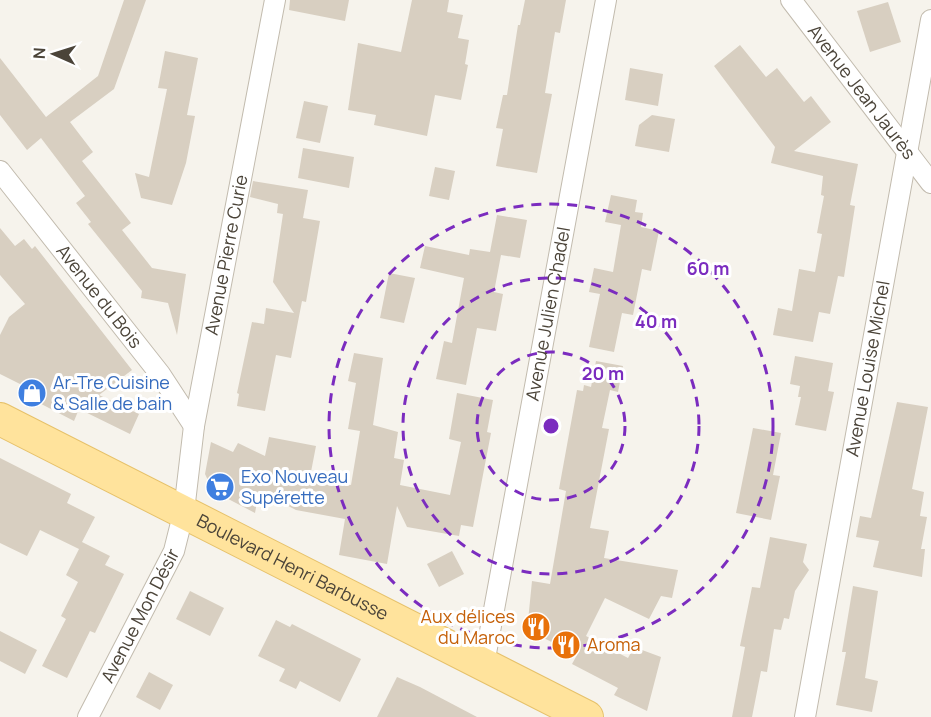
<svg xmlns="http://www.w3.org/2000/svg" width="931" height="717" viewBox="0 0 931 717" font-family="Manrope,sans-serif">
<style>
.building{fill:#d8cfc1}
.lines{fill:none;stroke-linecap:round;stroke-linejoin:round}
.minor-casing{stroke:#c2bbae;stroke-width:22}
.primary-casing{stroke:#e6c16a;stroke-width:34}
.minor{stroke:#fff;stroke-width:20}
.primary{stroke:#ffe39c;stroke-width:32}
.ring{fill:none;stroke:#7b2cbf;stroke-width:3;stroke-dasharray:10 8}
.labels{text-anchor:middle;stroke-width:6;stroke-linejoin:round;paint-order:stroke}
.street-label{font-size:18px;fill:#4b4439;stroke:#fff}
.shop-label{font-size:18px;fill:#366cbe;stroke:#fff;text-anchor:start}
.food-label{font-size:18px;fill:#c56008;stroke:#fff;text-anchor:end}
.centre{fill:#7b2cbf;stroke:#fff;stroke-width:3}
.ring-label{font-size:18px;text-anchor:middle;font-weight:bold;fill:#7b2cbf;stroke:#fff;stroke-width:6;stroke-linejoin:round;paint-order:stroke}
</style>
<rect width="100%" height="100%" fill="#f6f3ec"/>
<g class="building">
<path d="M124 0H146L114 89 70 122 93 152 82 161 131 223 122 230 152 268 186 274 177 335 168 303 141 298 142 291 88 224 91 222 76 203 85 196 41 138 27 150 0 115V58L46 117 98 76Z"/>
<path d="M290 0H349L345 21 289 10Z"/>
<path d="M412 0H449L447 12 463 15 458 38 469 40 465 64 468 65 461 100 435 95 427 136 374 125 376 115 348 110 358 43 401 52Z"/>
<path d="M525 0H566L560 33 555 32 545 93 552 94 537 173 496 166 503 129 496 128 503 95H507L518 25H520Z"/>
<path d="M888 2 901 42 870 52 857 11Z"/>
<path d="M740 45 766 77 777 68 804 102 811 96 831 122 794 151 858 164 850 205 855 206 844 277 838 276 830 314 819 312 813 342 773 335 778 308 792 311 799 269 815 272 822 234 817 233 824 196 821 195 823 176 771 163 775 147 714 66Z"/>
<path d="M165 51 198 58 187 115 195 116 186 163 172 205 141 198 135 173 149 177 167 89 158 88Z"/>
<path d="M630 68 663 74 658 106 625 100Z"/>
<path d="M304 101 328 106 320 143 296 138Z"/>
<path d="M652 115 675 119 669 152 635 146 639 125Z"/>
<path d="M303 148 354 157 349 188 298 178Z"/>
<path d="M435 167 455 171 449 200 429 196Z"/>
<path d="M253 181 308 190 303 218 320 221 306 302 302 301 291 358 276 355 265 411 237 406 239 394 237 393 252 322 264 324 266 308 294 313 273 282 283 214 277 213 278 204 250 197Z"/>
<path d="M611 195 637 200 635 212 643 213 641 227 659 231 651 271 642 269 633 315 622 313 614 352 589 347 600 294 589 292 594 268 613 272 621 225 605 222Z"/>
<path d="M497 215 527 220 520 258 501 255 494 292 503 294 496 331 477 328 466 385 436 379 444 341 452 343 464 278 420 268 425 246 469 255 470 249 490 252Z"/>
<path d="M0 228 15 246 24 239 32 249 35 246 132 370 99 395 139 414 130 434 79 409 74 421 22 394 26 387 0 374V335L9 317 25 304 0 275Z"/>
<path d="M389 273 415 278 404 323 380 318Z"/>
<path d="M354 353 383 358 373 425 398 432 394 458 404 460 400 485 450 495 461 442 449 439 457 393 493 400 487 432 491 433 473 527 461 525 459 536 407 527 397 506 387 564 339 555 345 519 296 510 259 491 255 513 213 491 205 474 211 442 233 452 238 443 265 456 269 437 316 446 310 477 351 485 360 431 348 429 356 383 348 381Z"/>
<path d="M795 356 833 363 828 391 834 392 826 431 795 425 801 397H798L800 386 790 384Z"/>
<path d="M596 361 623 366 618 392 610 390 602 428 609 429 590 528 609 531 604 558 678 570 672 598 661 596 649 619 605 598 586 636 628 658 634 647 661 657 647 711 614 695 618 688 572 664 577 655 536 634 528 621 532 581 550 584 566 491 559 489 577 390 583 391 584 385 591 387Z"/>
<path d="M897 402 928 407 912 489 924 492 920 516 927 517 921 549H925L922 577 873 567 879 541 856 537 860 516 871 518Z"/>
<path d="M753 428 781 433 773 475 780 476 771 520 736 513Z"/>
<path d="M0 458 71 494 67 503 95 517 82 542 110 556 105 565 124 574 95 633 90 631 67 678 42 666 66 619 61 616 78 582 66 575 79 549 40 530 27 556 0 543Z"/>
<path d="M770 537 807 544 803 562 809 570 795 591 789 619 784 618 781 630 774 629 767 672 761 671 752 717H732L745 647 740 646 752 587 760 588Z"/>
<path d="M452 551 464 574 439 587 427 564Z"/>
<path d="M853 586 878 591 865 678 878 681 872 712 836 705 846 652H842Z"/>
<path d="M190 591 224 608 210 636 176 619Z"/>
<path d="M276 620 290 627 292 624 361 659 340 702 300 681 296 689 279 681 285 669 258 656Z"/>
<path d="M0 631 37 650 25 674 0 661Z"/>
<path d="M149 672 173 685 160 710 136 697Z"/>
<path d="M397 677 420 687 477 717H377Z"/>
</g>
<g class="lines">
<g class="minor-casing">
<g id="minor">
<path id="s1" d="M791 0 931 183"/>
<path id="s2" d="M0 171 160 374 194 426"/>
<path id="s3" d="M484 664 606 0"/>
<path id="s4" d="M88 717 174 551 184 511 194 426 275 0"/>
<path id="s5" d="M805 717 931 20"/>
</g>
</g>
<g class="primary-casing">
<g id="primary">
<path id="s6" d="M0 419 587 717"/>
</g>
</g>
<use href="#minor" class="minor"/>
<use href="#primary" class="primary"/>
</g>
<g class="ring">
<circle cx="551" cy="426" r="74"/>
<circle cx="551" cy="426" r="148"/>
<circle cx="551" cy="426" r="222"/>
</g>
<defs>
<g id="shop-disc" transform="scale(1.5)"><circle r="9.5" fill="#3f7fe0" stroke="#fff"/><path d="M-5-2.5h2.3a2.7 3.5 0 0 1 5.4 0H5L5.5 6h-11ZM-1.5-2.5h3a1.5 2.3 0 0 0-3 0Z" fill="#fff"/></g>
<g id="supermarket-disc" transform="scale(1.5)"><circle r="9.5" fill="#3f7fe0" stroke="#fff"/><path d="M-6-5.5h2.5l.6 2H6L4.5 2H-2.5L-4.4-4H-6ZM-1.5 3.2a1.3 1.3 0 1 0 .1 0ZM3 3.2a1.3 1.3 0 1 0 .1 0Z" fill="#fff"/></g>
<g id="restaurant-disc" transform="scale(1.5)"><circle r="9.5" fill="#e8710a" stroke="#fff"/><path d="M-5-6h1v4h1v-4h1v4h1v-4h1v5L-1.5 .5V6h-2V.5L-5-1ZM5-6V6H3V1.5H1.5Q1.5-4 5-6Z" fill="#fff"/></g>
</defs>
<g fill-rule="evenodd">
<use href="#shop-disc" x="32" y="393"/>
<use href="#supermarket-disc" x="220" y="487"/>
<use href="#restaurant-disc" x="536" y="627"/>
<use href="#restaurant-disc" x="566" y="645"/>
</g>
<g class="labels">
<g class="street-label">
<text dy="6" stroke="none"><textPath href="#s1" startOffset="116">Avenue Jean Jaurès</textPath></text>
<text dy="6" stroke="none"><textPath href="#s4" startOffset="488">Avenue Pierre Curie</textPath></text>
<text dy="6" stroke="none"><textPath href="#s2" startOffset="160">Avenue du Bois</textPath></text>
<text dy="6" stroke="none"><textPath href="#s3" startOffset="356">Avenue Julien Chadel</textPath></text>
<text dy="6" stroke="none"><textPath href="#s5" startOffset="354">Avenue Louise Michel</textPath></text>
<text dy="6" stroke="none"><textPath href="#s6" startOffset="328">Boulevard Henri Barbusse</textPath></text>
<text dy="6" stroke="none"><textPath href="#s4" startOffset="114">Avenue Mon Désir</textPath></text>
</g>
<g class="shop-label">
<text x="53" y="389">Ar-Tre Cuisine<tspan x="53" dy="21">&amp; Salle de bain</tspan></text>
<text x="241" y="483">Exo Nouveau<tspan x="241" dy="21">Supérette</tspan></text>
</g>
<g class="food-label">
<text x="515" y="623">Aux délices<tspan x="515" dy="21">du Maroc</tspan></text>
<text x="587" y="651" text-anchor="start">Aroma</text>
</g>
</g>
<circle cx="551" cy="426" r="9" class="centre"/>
<g class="ring-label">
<text x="708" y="275">60 m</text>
<text x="656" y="328">40 m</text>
<text x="603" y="380">20 m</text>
</g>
<g transform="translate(54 54) rotate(273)" stroke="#ffffff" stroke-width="4.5" paint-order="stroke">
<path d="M0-4.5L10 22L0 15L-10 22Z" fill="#4b4439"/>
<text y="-9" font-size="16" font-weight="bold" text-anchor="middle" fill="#4b4439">N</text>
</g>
</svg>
